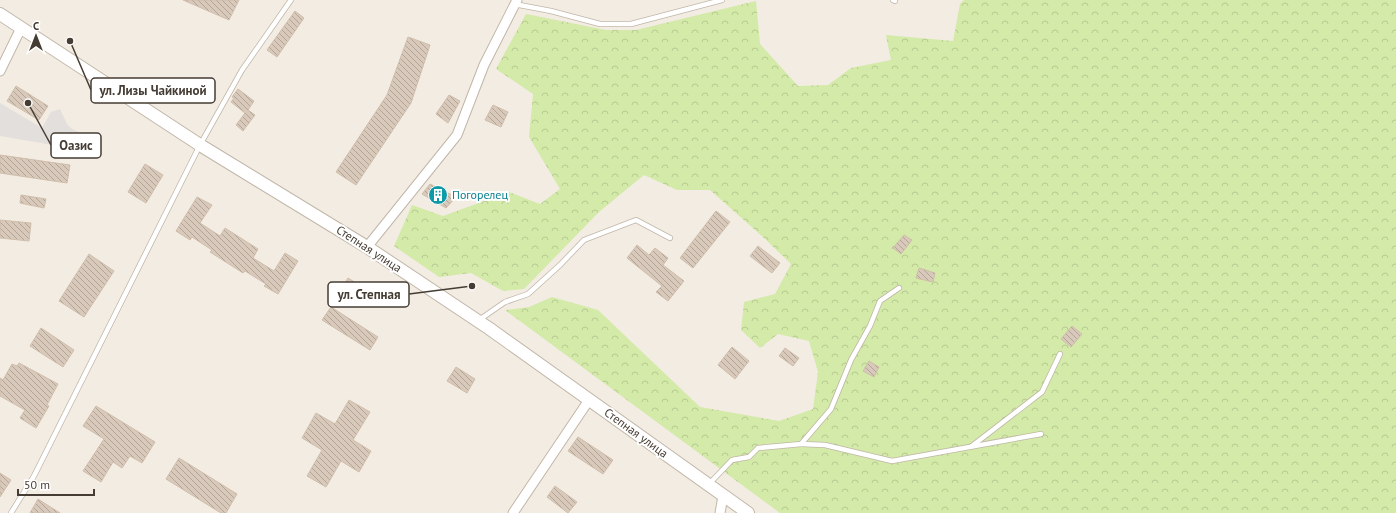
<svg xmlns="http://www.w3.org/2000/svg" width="1396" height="513" viewBox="0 0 1396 513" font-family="'PT Sans',sans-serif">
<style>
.forest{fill:url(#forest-crowns)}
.parking{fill:#e3dfdc}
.building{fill:url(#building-back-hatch);stroke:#d0beaa}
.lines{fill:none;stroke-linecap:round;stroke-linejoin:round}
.service-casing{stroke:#c1b6a8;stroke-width:6}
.minor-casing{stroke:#c1b6a8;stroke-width:11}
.tertiary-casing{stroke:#c1b6a8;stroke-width:14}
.service{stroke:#fff;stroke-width:4.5}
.minor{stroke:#fff;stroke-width:9}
.tertiary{stroke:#fff;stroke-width:12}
.labels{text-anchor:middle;stroke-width:4;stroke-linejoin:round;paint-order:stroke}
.culture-label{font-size:12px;fill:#0d838f;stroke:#fff;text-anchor:start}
.street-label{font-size:12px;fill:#453c33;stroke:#fff}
.leader{fill:none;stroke:#453c33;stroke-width:1.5}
.callout-dot{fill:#453c33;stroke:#fff;stroke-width:1.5}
.callout{fill:#fff;stroke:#453c33;stroke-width:1.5}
.callout-label{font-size:13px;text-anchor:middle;font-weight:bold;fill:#453c33}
</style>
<defs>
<pattern id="forest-crowns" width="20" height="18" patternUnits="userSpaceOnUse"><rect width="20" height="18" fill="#d3eaa8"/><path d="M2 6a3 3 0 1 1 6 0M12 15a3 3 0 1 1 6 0" fill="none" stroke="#b6ca91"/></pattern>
<pattern id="building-back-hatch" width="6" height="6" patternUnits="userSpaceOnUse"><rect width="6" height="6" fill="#d8c9ba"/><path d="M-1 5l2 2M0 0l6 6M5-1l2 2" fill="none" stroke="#b1a498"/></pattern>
</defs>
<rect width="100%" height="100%" fill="#f3ece3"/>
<path class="forest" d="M964 0H1396V513H780L505 310 529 307 552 297 598 310 700 407 779 421 813 409 818 372 809 341 778 334 760 348 741 330 744 302 775 294 791 264 764 238 710 190H677L644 175 599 212 524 289 503 291 471 273 439 277 394 246 412 205 443 216 509 192 540 204 560 189 529 137 533 94 496 69 526 14 606 30H636L756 1 760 44 798 86 828 85 851 68 891 60 886 35 953 41 960 4Z"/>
<path class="parking" d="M0 103 42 128 51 112 60 109 67 124 72 129 84 134 82 150 0 136Z"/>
<g class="building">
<path d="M183 0H239L229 20Z"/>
<path d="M295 11 304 18 277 57 267 50Z"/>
<path d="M408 37 430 45 411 103 356 185 336 172 387 95Z"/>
<path d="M16 86 48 106 39 120 7 101Z"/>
<path d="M238 89 254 101 248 110 255 115 243 131 236 125 245 113 231 102 234 98 232 97Z"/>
<path d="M449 95 460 101 448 123 436 114Z"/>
<path d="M493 105 508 112 501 127 485 120Z"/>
<path d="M0 155 70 165 67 183 0 173Z"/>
<path d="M145 164 163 175 146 203 128 192Z"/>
<path d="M430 184 456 197 446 208 422 194Z"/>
<path d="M21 195 46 199 44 208 20 203Z"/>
<path d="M197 197 212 205 200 223 220 236 225 228 258 249 253 258 274 271 285 253 298 261 278 294 264 286 266 284 245 271 243 273 210 252 212 250 192 237 190 240 176 231Z"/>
<path d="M716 211 730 222 693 268 680 258Z"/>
<path d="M0 220 31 223 29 241 0 238Z"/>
<path d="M904 235 912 240 901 254 893 248Z"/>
<path d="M637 245 649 255 655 248 668 258 663 265 684 281 668 301 656 292 662 286 627 258Z"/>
<path d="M758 246 780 263 772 273 750 256Z"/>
<path d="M89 254 114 271 84 317 59 301Z"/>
<path d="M919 268 935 273 933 282 916 278Z"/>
<path d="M348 278 372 293 364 306 340 291Z"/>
<path d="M331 307 378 337 370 350 322 320Z"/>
<path d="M1072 326 1082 334 1071 347 1061 339Z"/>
<path d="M41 328 74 350 63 367 30 346Z"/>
<path d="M732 347 749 361 735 379 718 365Z"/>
<path d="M785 348 799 358 793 366 779 356Z"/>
<path d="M869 361 879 367 874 377 863 371Z"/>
<path d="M19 363 58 384 47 405 49 406 36 428 20 418 25 410 0 396V378L3 380 12 364 17 366Z"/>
<path d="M456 367 475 379 467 393 447 381Z"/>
<path d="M349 400 370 412 353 440 371 451 359 472 341 461 326 487 307 476 322 450 302 438 316 413 335 424Z"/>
<path d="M96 406 155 442 142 463 130 456 122 468 113 462 101 482 83 471 104 439 83 426Z"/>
<path d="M578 437 613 460 603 474 568 451Z"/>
<path d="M179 458 237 494 226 513H221L166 479Z"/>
<path d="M0 473 11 480 0 497Z"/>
<path d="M555 486 577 502 568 513 547 497Z"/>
<path d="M38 499 60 513H30Z"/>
</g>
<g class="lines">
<g class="service-casing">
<g id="service">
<path d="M893 0 895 1"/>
<path d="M514 4 551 11 600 24H631L722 0"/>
<path d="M479 320 505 302 528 294 560 265 584 240 636 220 670 238"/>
<path d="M801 444 825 445 892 461 1041 434"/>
<path d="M972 446 1042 392 1060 354"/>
<path d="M709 484 732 460 749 457 758 448 801 444 831 409 851 360 870 326 880 301 899 288"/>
<path d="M11 513 34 476 200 145 242 70 291 0"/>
</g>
</g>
<g class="minor-casing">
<g id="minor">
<path d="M0 71 21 28"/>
<path d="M367 247 457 135 484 65 517 0"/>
<path d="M513 513 589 400"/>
<path d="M720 513 723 496"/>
</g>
</g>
<g class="tertiary-casing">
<path id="tertiary" d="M0 14 200 145 367 247 490 329 748 513"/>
</g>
<use href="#service" class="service"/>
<use href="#minor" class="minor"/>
<use href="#tertiary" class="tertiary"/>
</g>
<defs>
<g id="building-disc" transform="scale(1)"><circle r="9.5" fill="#0f9aa8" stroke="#fff"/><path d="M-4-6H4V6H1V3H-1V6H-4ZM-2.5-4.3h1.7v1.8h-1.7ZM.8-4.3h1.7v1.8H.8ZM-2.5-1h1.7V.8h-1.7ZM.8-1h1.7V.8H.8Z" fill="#fff"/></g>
</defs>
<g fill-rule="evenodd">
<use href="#building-disc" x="438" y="195"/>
</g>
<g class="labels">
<g class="culture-label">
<text x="452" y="199">Погорелец</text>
</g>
<g class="street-label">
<text transform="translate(369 249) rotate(33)" y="4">Степная улица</text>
<text transform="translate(636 433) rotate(36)" y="4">Степная улица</text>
</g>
</g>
<path class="leader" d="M70 41L91 90M28 103L51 145M472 286L409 294"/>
<g class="callout-dot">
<circle cx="70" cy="41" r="4"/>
<circle cx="28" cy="103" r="4"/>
<circle cx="472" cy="286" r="4"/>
</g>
<g class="callout">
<rect x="91" y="78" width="124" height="25" rx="4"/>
<rect x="51" y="133" width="50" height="25" rx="4"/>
<rect x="328" y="282" width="81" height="25" rx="4"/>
</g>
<g class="callout-label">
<text x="153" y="95">ул. Лизы Чайкиной</text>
<text x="76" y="150">Оазис</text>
<text x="369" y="299">ул. Степная</text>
</g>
<g transform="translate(36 36)" stroke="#ffffff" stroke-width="3" paint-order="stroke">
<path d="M0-3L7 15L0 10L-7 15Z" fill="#453c33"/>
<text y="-6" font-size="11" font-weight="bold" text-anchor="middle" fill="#453c33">С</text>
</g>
<path d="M18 489v6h76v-6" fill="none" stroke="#453c33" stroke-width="2"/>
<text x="24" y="489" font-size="12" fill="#453c33" stroke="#ffffff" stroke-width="3" paint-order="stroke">50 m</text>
</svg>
